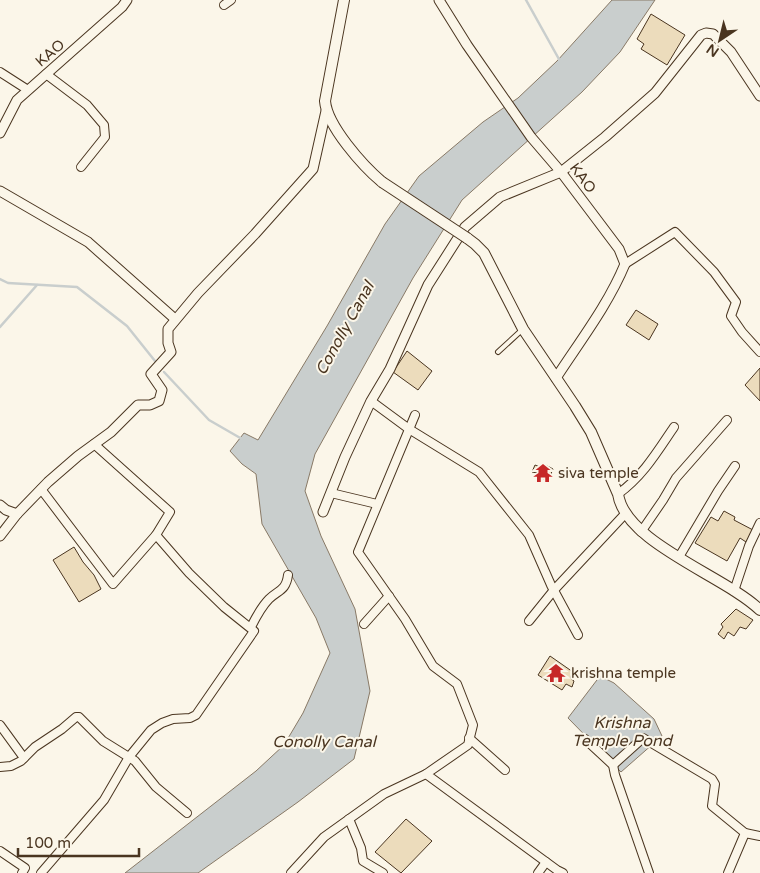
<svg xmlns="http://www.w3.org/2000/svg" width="760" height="873" viewBox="0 0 760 873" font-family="'Varela Round',sans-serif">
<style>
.water{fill:#c9cecd;stroke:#887966}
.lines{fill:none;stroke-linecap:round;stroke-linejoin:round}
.stream{stroke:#c9cecd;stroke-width:2.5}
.building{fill:#ecdcbc;stroke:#4a3520}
.service-casing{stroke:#4a3520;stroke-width:6}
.minor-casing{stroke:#4a3520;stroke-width:10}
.tertiary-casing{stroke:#4a3520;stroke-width:11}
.secondary-casing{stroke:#4a3520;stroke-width:12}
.service{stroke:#fbf6e9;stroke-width:4}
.minor{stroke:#fbf6e9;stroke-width:8}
.tertiary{stroke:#fbf6e9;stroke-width:9}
.secondary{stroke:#fbf6e9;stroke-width:10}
.secondary-bridge-casing{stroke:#4a3520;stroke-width:12;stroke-linecap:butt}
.secondary-bridge{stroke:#fbf6e9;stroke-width:10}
.labels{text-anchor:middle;stroke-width:4;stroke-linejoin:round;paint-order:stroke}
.street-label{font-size:15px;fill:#4a3520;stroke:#fbf6e9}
.poi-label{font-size:15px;fill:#4a3520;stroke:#fbf6e9;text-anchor:start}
.water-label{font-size:16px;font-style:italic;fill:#4a3520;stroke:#fbf6e9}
</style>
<rect width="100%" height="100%" fill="#fbf6e9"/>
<g class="water">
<path d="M612 0H655L620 52 582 92 462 200 413 278 315 454 305 491 321 536 355 609 370 691 354 759 298 802 198 873H125L256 771 284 745 303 713 330 653 316 618 262 524 256 474 242 464 230 451 244 433 258 440 327 326 385 224 419 176 483 122 518 98 557 61Z"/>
<path d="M600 676 614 683 654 719 662 736 621 772 568 718Z"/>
</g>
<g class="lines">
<g class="stream">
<path d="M526 0 560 61"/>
<path d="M0 279 8 283 77 287 127 326 155 361"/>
<path d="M0 327 37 285"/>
<path d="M164 372 209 420 242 439"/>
</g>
</g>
<g class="building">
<path d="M651 14 685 35 667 65 641 49 644 44 637 39Z"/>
<path d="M636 310 658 324 649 340 626 325Z"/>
<path d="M407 351 432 371 418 390 393 372Z"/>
<path d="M760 368V401L745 385Z"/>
<path d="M542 463 553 469 548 481 537 476V473L532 472 535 465 540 467Z"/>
<path d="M724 511 735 517 734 520 753 530 746 542 740 538 727 561 695 543 711 517 718 521Z"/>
<path d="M74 547 83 562 94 575 101 589 79 602 53 560Z"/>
<path d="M736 609 753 620 746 629 740 627 734 636 728 632 724 639 718 634 723 627 721 624Z"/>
<path d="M550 656 573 672 570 678 574 681 572 687 566 684 562 690 538 675Z"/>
<path d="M406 819 432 841 401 873 375 852Z"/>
</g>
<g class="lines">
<g class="service-casing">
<path id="service" d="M498 352 523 329"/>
</g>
<g class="minor-casing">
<g id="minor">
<path d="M224 5 231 0"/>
<path d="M0 72 28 90"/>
<path d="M46 74 87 105 104 125 105 137 81 167"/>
<path d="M625 264 675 232 714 272 736 302 731 316 742 332 760 352"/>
<path d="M371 401 409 429 479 472 529 535 551 585 578 635"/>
<path d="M415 415 358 552 405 619 433 666 457 684 473 725 468 745 426 774 557 870 563 873"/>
<path d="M94 444 170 512 156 535"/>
<path d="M41 489 113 584 156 535 189 573 224 607 254 631 196 715 190 718 173 719 162 723 151 730 129 757 104 800 41 873"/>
<path d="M331 493 377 504"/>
<path d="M618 494C643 476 657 452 674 427"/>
<path d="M641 532 663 500 676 478 727 420"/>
<path d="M679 557 718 491 735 466"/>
<path d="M734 591 749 546 760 523"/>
<path d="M529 621 554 590 625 514"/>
<path d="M364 624 389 596"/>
<path d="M251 627C256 617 261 607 269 599 278 590 286 591 288 575"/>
<path d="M0 725 24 758"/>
<path d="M469 738 505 770"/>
<path d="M585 739 613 765 615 775 649 873"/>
<path d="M613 765 643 738 712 779 715 784 712 806 745 833 760 836"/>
<path d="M0 767 11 766 21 761 35 747 62 729 76 717H79L103 741 135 761 156 787 187 813"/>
<path d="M349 819 361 848 363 861 383 873"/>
<path d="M0 851 25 868 22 873"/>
<path d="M291 873 324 837 384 794 426 774"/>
<path d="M538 873 546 862"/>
<path d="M728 873 745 833"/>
</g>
</g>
<g class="tertiary-casing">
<g id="tertiary">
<path d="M439 0 467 45 531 137 561 172 619 249 625 264C608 305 580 341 556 378"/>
<path d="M0 133 17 100 122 7 127 0"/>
<path d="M0 191 88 242 175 319"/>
<path d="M0 505 6 510 17 514 48 482 78 456 111 432 138 405H150L159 401 162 390 151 374 171 352 168 343V329L198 293 255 234 313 169 326 111"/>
<path d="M323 512 345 457 371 401 390 369 428 285 465 227 500 197 561 172 605 137 655 93 701 35 706 33 713 34 731 52 760 96"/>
<path d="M0 536 17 514"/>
</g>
</g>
<g class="secondary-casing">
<g id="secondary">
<path d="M344 0 325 101C327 126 363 166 382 182"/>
<path d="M467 238 475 244 484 253 523 329 575 406 591 432 618 494C625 543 725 576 760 610"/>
</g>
</g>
<use href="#service" class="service"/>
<use href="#minor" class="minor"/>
<use href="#tertiary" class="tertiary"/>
<use href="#secondary" class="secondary"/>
<g class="secondary-bridge-casing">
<path id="secondary-bridge" d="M382 182 467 238"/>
</g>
<use href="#secondary-bridge" class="secondary-bridge"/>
</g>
<defs>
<g id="temple-bare" transform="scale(1.5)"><path d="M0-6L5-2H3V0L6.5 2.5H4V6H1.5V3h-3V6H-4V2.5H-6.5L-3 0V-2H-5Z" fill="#c62828" stroke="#fbf6e9" stroke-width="2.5" paint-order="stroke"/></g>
</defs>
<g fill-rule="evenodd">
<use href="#temple-bare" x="543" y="473"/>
<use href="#temple-bare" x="556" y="673"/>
</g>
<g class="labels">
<g class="street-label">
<text transform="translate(50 53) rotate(-41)" y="5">KAO</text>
<text transform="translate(583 178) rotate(53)" y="5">KAO</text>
</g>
<g class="poi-label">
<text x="558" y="478">siva temple</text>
<text x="571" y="678">krishna temple</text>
</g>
<g class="water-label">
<text transform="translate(344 328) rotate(-61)" y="6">Conolly Canal</text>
<text x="622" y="728">Krishna<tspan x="622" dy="18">Temple Pond</tspan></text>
<text x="324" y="747">Conolly Canal</text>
</g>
</g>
<g transform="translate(720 40) rotate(215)" stroke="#fbf6e9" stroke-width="4" paint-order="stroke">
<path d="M0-4L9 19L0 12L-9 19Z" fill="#4a3520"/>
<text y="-8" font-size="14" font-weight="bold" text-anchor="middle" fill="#4a3520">N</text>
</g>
<path d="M18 848v8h121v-8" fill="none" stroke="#4a3520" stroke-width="2.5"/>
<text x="25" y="848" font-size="15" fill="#4a3520" stroke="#fbf6e9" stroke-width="4" paint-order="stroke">100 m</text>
</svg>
